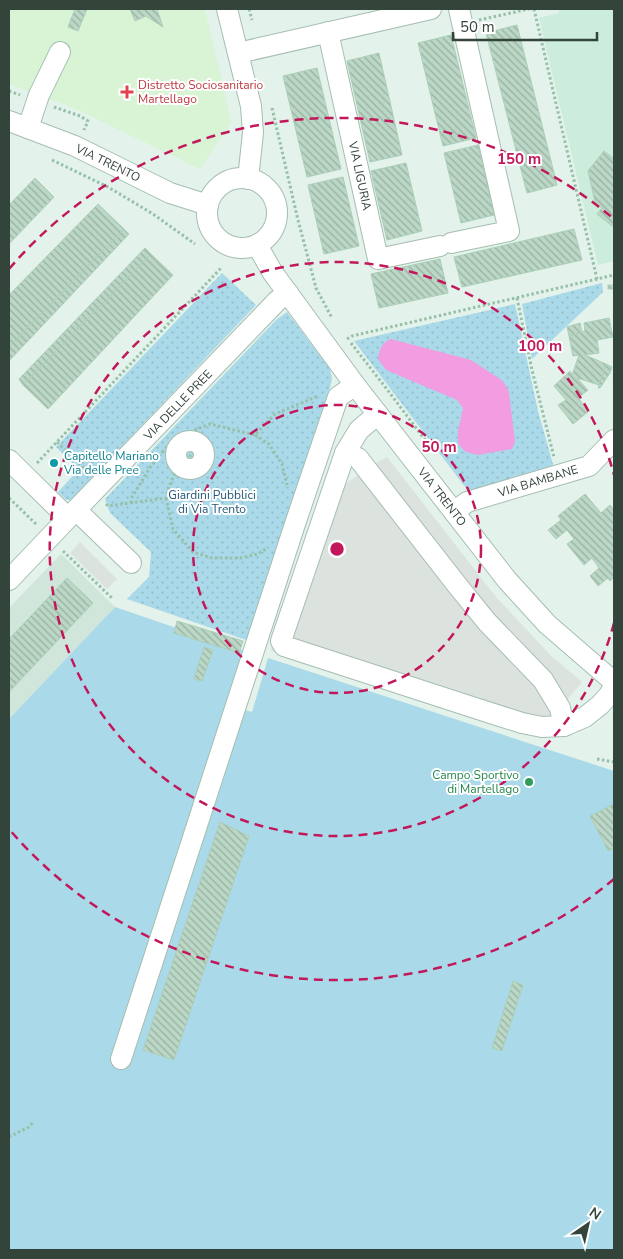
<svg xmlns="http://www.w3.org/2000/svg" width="623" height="1259" viewBox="0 0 623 1259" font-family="'Nunito Sans',sans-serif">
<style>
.residential{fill:#d1e6db}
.education{fill:#ccecdc}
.medical{fill:#d8f4d5}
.grass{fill:#aadae9}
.park{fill:url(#park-dots)}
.parking{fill:#dce2de}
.water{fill:#f29ce2}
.building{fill:url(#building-back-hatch);stroke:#abcfb9}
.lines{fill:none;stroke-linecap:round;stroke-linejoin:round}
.minor-casing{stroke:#a5beb0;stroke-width:22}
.path{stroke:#96c0a8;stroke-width:3;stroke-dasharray:2.5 2.5;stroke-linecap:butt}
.minor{stroke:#fff;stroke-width:20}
.ring{fill:none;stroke:#c2185b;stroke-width:2.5;stroke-dasharray:9 6}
.health-dot{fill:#e0444e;stroke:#fff;stroke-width:2}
.culture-dot{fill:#0f9aa8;stroke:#fff;stroke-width:2}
.leisure-dot{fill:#2e9e5b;stroke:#fff;stroke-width:2}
.labels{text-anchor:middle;stroke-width:4;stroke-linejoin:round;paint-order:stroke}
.health-label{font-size:12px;fill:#be3a42;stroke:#fff;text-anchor:start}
.street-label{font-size:12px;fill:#33443a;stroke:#fff}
.culture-label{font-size:12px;fill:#0d838f;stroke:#fff;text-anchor:start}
.park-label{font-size:12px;fill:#255777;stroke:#fff}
.leisure-label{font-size:12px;fill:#27864d;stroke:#fff;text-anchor:end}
.centre{fill:#c2185b;stroke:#fff;stroke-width:2.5}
.ring-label{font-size:15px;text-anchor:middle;font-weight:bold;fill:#c2185b;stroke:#fff;stroke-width:4;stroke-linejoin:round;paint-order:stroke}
</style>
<defs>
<pattern id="park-dots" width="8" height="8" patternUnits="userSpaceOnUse" patternTransform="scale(1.25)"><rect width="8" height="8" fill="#aadae9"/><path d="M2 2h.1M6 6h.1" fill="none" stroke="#93bcc9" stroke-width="1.8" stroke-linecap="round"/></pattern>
<pattern id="building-back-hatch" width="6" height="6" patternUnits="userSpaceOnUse" patternTransform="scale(1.25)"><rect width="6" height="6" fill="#bbd7c6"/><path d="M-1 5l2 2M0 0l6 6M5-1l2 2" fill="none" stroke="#99b0a2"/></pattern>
</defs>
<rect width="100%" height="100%" fill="#e3f2ea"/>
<path class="residential" d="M61 554 115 607 9 719V608Z"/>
<path class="education" d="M559 9H614V261L598 265 539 18 559 13Z"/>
<path class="medical" d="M9 9H205L231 122 200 169 76 109 9 84Z"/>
<path class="grass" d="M115 607 244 651 228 705 252 712 268 658 614 771V1250H9V719Z"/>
<g class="park">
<path d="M222 273 256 305 71 500H66L58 492 79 469 56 447Z"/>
<path d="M602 283 603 292 532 359 522 304Z"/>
<path d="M515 304 538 411 554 468 479 492 466 488 354 341Z"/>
<path d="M287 312 330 369 332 378 330 388 249 641 127 599 149 577 151 552 110 513 105 499 276 320Z"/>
</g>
<g class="parking">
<path d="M387 457 496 597 551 656 582 682 560 708 534 736 271 651 328 481 341 487 374 464Z"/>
<path d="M80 542 117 579 107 589 70 553Z"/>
</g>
<path class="water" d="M391 339 471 360 503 381 509 392 515 442 512 449 478 455 466 452 458 444V431L463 408 457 400 386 370 378 359C379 350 382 342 391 339Z"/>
<g class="building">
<path d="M75 9H87L78 31 68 27Z"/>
<path d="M130 9H157L163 27 146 16 135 21Z"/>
<path d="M517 25 557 185 527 193 486 33Z"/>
<path d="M451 35 476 138 443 146 418 43Z"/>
<path d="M379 53 402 155 370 162 347 61Z"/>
<path d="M317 68 341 169 307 177 283 76Z"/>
<path d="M478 145 494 215 461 223 444 153Z"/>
<path d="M604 151 614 159V224L612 226 597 214 602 208 595 202 588 171Z"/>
<path d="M406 163 422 231 387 240 371 171Z"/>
<path d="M343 177 359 246 324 254 308 185Z"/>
<path d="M35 178 54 197 9 244V205Z"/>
<path d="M98 204 124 229 9 347V295Z"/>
<path d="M124 229 129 234 9 361V347Z"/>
<path d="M574 229 582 260 462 287 454 257Z"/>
<path d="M145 248 151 254 23 385 19 379Z"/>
<path d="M151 254 173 275 48 409 23 385Z"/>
<path d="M440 259 448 293 379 308 371 274Z"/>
<rect x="608" y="285" width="6" height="4"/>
<path d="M609 318 613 337 597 340 599 353 585 355 606 364 599 385 577 378 588 390 578 398 589 411 573 424 558 405 566 400 554 386 570 371 572 375 579 355 573 356 569 336 585 331 584 323Z"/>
<path d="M580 323 582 332 569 336 567 327Z"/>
<path d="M606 364 612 367 610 373 600 388H598Z"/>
<path d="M53 457 59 463 55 468 49 463Z"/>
<path d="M585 494 601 513 610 505 614 510V577L610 581 608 578 598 586 590 576 599 568 592 558 584 565 567 544 574 539 567 530 556 539 548 530 561 520 558 516Z"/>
<path d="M67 578 93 603 9 692V639Z"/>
<path d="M177 621 243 641 239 653 174 633Z"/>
<path d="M204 647 213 650 202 681 194 679Z"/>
<path d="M614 804V848L608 851 590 816Z"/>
<path d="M220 822 249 836 174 1060 143 1050Z"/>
<path d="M513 981 523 985 502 1051 492 1048Z"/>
</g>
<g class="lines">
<g class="minor-casing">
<g id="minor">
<path d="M227 9 251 106 253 133 248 179"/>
<path d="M328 32 378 259 440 246"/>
<path d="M238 53 431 9"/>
<path d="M9 121 75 146 170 193 208 205"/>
<path d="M28 128 39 95 60 52"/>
<circle cx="242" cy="213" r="35"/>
<path d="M451 243 509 231 459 9"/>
<path d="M257 245 273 273 355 385 507 580 547 624 614 682"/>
<path d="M378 414 359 430 345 453 281 641 284 646 475 708 522 723 542 727 564 726 585 717 600 705 609 695 614 686"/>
<circle cx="190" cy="455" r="14"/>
<path d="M345 453 358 458 457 585 487 622 543 680 560 708 564 726"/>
<path d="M9 460 68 518 9 580"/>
<path d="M76 510 131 563"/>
<path d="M454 512 467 502 589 466 614 440"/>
<path d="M68 518 277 301 288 293"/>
<path d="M121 1059 295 524 338 397 355 385"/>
</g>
</g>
<g class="path">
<path d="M249 9 252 20"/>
<path d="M534 9 597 279 614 275"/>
<path d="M479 20 529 9"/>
<path d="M9 91 20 95"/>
<path d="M54 107 80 116 88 121 84 130"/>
<path d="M272 108 298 220 316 288 332 318"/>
<path d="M52 160 108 187 153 214 195 244"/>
<path d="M517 298 532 370 554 457"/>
<path d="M347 339 352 336 597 279"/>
<path d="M351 343 386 388 432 449"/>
<path d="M255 435 269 444 282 464 287 485"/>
<path d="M57 442 88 472"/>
<path d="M37 463 222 267"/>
<path d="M9 498 36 524"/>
<path d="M166 498 173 529 193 552 212 558H240L258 554 267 548"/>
<path d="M131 503 132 497 151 466 170 443 182 435 210 424 255 435 275 414 318 396"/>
<path d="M106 504 108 506 166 498C172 476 175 471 191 455"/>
<path d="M63 551 113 599"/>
<path d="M597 759 614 762"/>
<path d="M9 1137 29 1127 34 1121"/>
</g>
<use href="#minor" class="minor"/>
</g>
<g class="ring">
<circle cx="337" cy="549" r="144"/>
<path d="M614 623A287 287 0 1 1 614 475"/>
<path d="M614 879A431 431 0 0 1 9 829M9 269A431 431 0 0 1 614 219"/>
</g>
<path class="health-dot" d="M124.5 84.5h5v5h5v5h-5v5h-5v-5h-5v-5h5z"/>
<circle class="culture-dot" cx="54" cy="463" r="5"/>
<circle class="leisure-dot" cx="529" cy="782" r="5"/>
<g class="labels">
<g class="health-label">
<text x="138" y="89">Distretto Sociosanitario<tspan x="138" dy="14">Martellago</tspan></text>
</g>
<g class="street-label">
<text transform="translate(108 163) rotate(26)" y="4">VIA TRENTO</text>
<text transform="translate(360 176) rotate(78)" y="4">VIA LIGURIA</text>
<text transform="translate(178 405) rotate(-46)" y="4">VIA DELLE PREE</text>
<text transform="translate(538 481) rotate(-17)" y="4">VIA BAMBANE</text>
<text transform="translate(442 497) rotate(52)" y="4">VIA TRENTO</text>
</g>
<g class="culture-label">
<text x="64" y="460">Capitello Mariano<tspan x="64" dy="14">Via delle Pree</tspan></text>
</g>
<g class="park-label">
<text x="212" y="499">Giardini Pubblici<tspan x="212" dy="14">di Via Trento</tspan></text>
</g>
<g class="leisure-label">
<text x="519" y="779">Campo Sportivo<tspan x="519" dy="14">di Martellago</tspan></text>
</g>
</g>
<circle cx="337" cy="549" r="8" class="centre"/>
<g class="ring-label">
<text x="519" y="164">150 m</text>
<text x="540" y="351">100 m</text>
<text x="439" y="452">50 m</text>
</g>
<rect width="623" height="1259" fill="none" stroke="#33443a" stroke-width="20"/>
<g transform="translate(588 1224) rotate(34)" stroke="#ffffff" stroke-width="4" paint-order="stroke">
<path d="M0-4L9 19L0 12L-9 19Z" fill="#33443a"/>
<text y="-8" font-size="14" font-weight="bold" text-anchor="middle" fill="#33443a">N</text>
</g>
<path d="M453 32v8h144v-8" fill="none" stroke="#33443a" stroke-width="2.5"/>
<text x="460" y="32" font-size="15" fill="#33443a" stroke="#ffffff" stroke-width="4" paint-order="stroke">50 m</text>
</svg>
